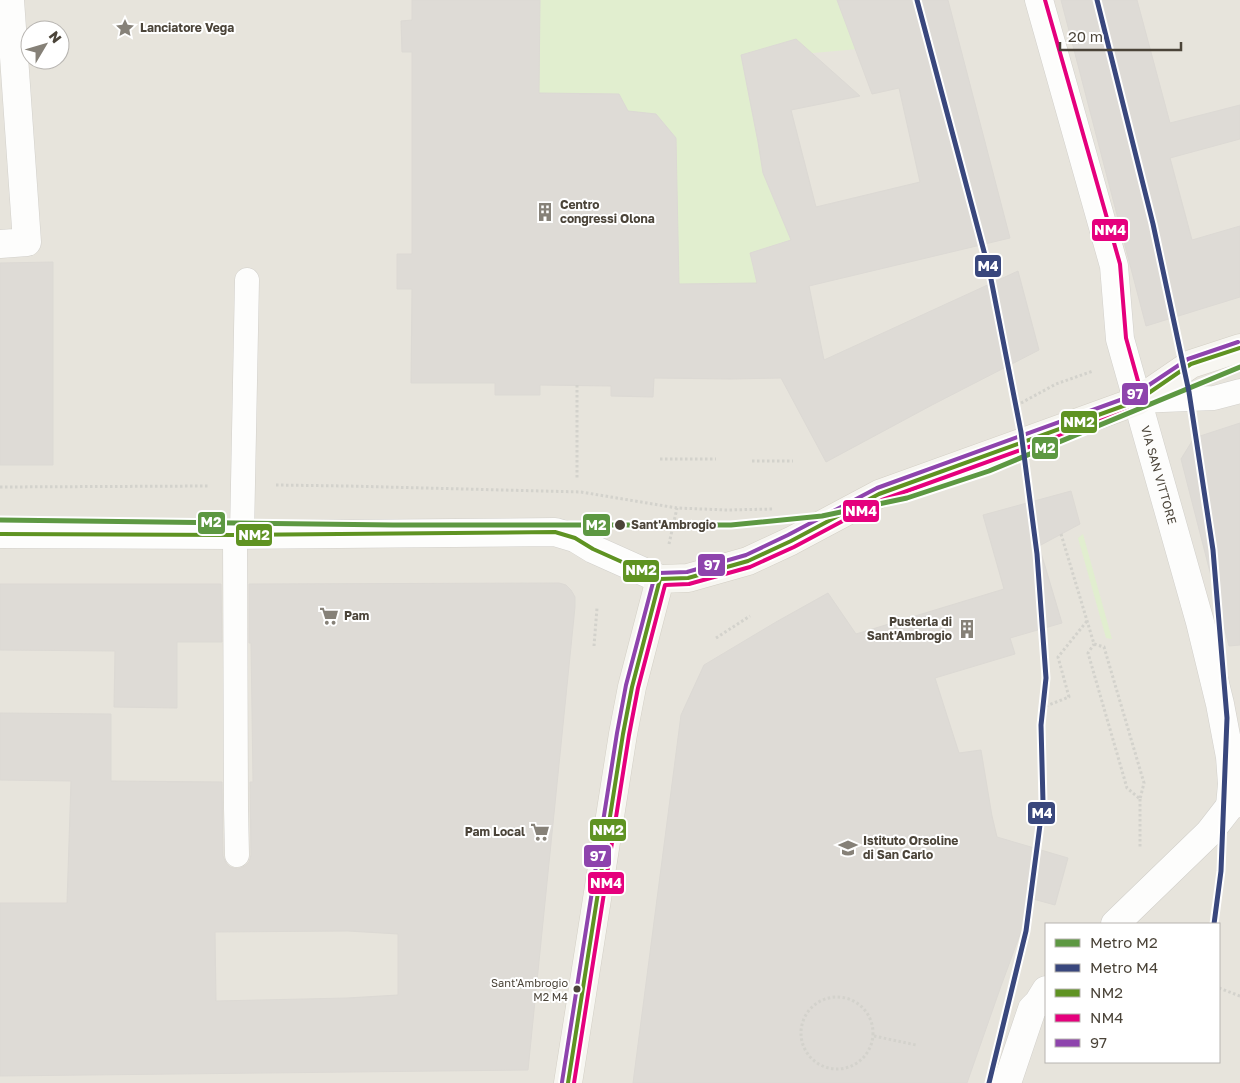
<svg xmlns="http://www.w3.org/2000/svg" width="1240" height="1083" viewBox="0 0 1240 1083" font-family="'Golos Text',sans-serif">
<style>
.residential{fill:#e7e4dc;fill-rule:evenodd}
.green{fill:#e1eecf}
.building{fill:#dedbd6;stroke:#dcd9d4;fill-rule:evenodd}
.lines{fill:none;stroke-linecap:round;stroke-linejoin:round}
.lane-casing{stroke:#d2d0cb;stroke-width:25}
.street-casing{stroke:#d2d0cb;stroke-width:29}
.secondary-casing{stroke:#d3cfc5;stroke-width:29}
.path{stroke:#d3d2cc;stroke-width:3;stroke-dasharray:2.5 2.5;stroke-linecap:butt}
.lane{stroke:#fdfdfc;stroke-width:24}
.street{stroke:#fdfdfc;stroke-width:28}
.secondary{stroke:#f7f6f1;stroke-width:28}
.bus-1-casing{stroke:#fff;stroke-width:8}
.bus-2-casing{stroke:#fff;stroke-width:8}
.bus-3-casing{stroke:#fff;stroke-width:8}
.bus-1{stroke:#5f9322;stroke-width:4}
.bus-2{stroke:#e5007d;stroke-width:4}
.bus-3{stroke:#8e44ad;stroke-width:4}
.metro-1-casing{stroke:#fff;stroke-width:9}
.metro-2-casing{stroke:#fff;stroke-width:9}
.metro-1{stroke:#5d9842;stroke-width:5}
.metro-2{stroke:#39477d;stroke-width:5}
.stop-dot{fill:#4b4439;stroke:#fff;stroke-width:2}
.labels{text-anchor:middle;stroke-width:4;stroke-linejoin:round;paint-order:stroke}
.bus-label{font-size:11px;fill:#4b4439;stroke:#fff;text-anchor:end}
.poi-label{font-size:12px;font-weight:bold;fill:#4b4439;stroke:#fff;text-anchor:start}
.street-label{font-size:12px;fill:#4b4439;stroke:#fff}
.stop-label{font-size:12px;font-weight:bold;fill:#4b4439;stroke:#fff;text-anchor:start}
.line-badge{stroke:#fff;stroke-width:2}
.badge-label{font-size:14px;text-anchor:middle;font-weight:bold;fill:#fff}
</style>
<rect width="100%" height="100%" fill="#f4f2ee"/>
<path class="residential" d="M0 0H1240V1083H0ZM30 30H60V60H30ZM1046 924H1219V1062H1046Z"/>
<g class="green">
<path d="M540 0H845L858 49 802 54 796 39 741 56 758 142 763 173 791 240 750 253 758 286 679 284 676 138 656 114 628 111 619 94 539 93Z"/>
<path d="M1083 534 1112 639 1106 638 1078 538Z"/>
</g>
<g class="building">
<path d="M412 0H540L539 93 619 94 628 111 656 114 676 138 679 284 757 283 750 253 791 240 763 173 758 142 741 55 796 39 860 96 791 110 816 207 920 182 899 88 872 94 837 0H948L1010 238 809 286 824 360 1018 271 1039 350 932 405 826 462 781 378 731 379 654 378 653 397 611 396V386L540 385V395H495V383H411L412 289H397V254H412V52H402L401 21 412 20Z"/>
<path d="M1061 0H1137L1170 123 1240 105V139L1170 158 1192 240 1240 226V297L1146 326Z"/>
<path d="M53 262V465H0V263Z"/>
<path d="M1240 423V645L1229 646 1181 459 1194 438Z"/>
<path d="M1071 491 1080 524 1039 546 1062 623 1010 638 1015 654 935 678 959 753 981 750 992 816 997 837 1068 858 1055 905 1033 899 1001 986 967 1083H633L681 715 704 665 776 622 828 593 856 634 1004 589 983 515Z"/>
<path d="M559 583 566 585 571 590 575 597V607L528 1070 0 1076V903H67L71 781 0 780V713L111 714V781L222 782 223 856 226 863 230 867 238 869 245 866 249 862 251 855 250 782H253L251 643H249V584ZM348 931 398 934V995L347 998 216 1001 215 932Z"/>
<path d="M0 584H221L222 642H177V708L114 707 115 651 0 650Z"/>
</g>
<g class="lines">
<g class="lane-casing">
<g id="lane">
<path d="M1137 401 1214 398 1240 391"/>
<path d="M242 534 247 280"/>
<path d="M235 535 236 808 237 855"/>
</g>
</g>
<g class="street-casing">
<g id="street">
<path id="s1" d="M1039 0 1114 266 1120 339 1200 622 1220 704 1230 757 1232 784 1230 806"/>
<path d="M0 244 27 242 10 0"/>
<path d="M0 534 235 535 555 532 575 538 593 549 660 579"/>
<path d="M1115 924 1209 833 1230 806 1240 802"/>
<path d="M1007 1083 1032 1009 1038 1003 1046 990"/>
</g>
</g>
<g class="secondary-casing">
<path id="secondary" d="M568 1083 623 734 632 687 660 579 688 578 748 561 791 541 879 494 1137 401 1191 364 1240 348"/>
</g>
<g class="path">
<path d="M577 385V478"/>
<path d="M1021 403 1056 384 1093 371"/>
<path d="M660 459H716"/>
<path d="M752 461H793"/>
<path d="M276 485 347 486 581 492 677 508 727 510 773 509"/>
<path d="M0 487 209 486"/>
<path d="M1061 534 1094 644 1104 647 1144 783 1140 799 1127 788 1088 653 1094 644"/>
<path d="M669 544 677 508"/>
<path d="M716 638 750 616"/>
<path d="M594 646 597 608"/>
<path d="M1041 708 1069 697 1058 657 1087 621"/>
<path d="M1140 799V849"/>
<path d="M1219 988 1240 996"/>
<circle cx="837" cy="1033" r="36"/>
<path d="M874 1036 916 1045"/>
</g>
<use href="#lane" class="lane"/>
<use href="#street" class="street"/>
<use href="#secondary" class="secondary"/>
<g class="bus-1-casing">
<g id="bus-1">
<path d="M0 534 235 535 555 532 575 538 593 549 660 579 688 578 748 561 791 541 879 494 1137 401 1191 364 1240 348"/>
<path d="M568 1083 623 734 632 687 660 579"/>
</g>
</g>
<g class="bus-2-casing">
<path id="bus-2" d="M574 1083 629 735 638 688 665 585 689 584 750 567 794 547 882 500 1139 407 1143 404V399L1126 338 1120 264 1045 0"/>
</g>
<g class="bus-3-casing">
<path id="bus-3" d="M562 1082 617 733 626 685 655 575 659 573 687 572 746 555 788 535 877 488 1134 395 1188 359 1238 342"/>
</g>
<use href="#bus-1" class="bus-1"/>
<use href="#bus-2" class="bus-2"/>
<use href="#bus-3" class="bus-3"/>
<g class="metro-1-casing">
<path id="metro-1" d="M0 520 393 525H731L822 516 907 498 989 471 1240 367"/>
</g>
<g class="metro-2-casing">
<g id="metro-2">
<path d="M917 0 990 274 1021 432 1037 554 1046 678 1041 725 1043 802 1026 931 989 1083"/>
<path d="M1097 0 1153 224 1189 392 1213 550 1227 718 1221 871 1214 924"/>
</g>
</g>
<use href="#metro-1" class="metro-1"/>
<use href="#metro-2" class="metro-2"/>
</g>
<defs>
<g id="sight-bare" transform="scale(1.5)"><path d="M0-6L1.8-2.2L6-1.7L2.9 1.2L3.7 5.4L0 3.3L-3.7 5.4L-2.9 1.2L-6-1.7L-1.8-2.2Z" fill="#868178" stroke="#fff" stroke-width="2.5" paint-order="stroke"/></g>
<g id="building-bare" transform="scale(1.5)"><path d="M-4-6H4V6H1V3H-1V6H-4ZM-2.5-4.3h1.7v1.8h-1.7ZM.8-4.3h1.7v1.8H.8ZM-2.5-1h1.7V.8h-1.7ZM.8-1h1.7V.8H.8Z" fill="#868178" stroke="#fff" stroke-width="2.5" paint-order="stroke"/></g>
<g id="supermarket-bare" transform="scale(1.5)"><path d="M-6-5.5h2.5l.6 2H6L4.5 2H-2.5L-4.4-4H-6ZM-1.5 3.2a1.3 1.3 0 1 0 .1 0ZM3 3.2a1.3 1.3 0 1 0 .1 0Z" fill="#868178" stroke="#fff" stroke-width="2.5" paint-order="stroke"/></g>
<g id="school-bare" transform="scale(1.5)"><path d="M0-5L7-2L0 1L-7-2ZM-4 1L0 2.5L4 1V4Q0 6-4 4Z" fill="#868178" stroke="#fff" stroke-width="2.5" paint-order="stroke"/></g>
</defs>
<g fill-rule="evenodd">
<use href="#sight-bare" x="125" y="28"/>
<use href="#building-bare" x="545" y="212"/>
<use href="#supermarket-bare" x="329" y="616"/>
<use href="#building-bare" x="967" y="629"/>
<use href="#supermarket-bare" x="540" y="832"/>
<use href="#school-bare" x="848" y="848"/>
</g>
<g class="stop-dot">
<circle cx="620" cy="525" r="6"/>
<circle cx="577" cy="989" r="4.5"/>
</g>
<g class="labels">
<g class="bus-label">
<text x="568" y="987">Sant'Ambrogio<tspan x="568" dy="14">M2 M4</tspan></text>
</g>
<g class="poi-label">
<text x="140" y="32">Lanciatore Vega</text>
<text x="560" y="209">Centro<tspan x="560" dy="14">congressi Olona</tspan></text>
<text x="344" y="620">Pam</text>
<text x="952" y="626" text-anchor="end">Pusterla di<tspan x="952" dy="14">Sant'Ambrogio</tspan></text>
<text x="525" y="836" text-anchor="end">Pam Local</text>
<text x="863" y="845">Istituto Orsoline<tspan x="863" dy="14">di San Carlo</tspan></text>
</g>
<g class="street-label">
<text dy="4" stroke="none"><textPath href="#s1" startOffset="491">VIA SAN VITTORE</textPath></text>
</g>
<g class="stop-label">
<text x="631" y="529">Sant'Ambrogio</text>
</g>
</g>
<g class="line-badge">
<rect x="1091" y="218" width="38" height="24" rx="5" fill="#e5007d"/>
<rect x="974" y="254" width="28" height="24" rx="5" fill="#39477d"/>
<rect x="1121" y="382" width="28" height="24" rx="5" fill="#8e44ad"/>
<rect x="1060" y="410" width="38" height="24" rx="5" fill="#5f9322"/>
<rect x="1031" y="436" width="28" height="24" rx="5" fill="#5d9842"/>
<rect x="842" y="499" width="38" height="24" rx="5" fill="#e5007d"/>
<rect x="197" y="511" width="29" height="24" rx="5" fill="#5d9842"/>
<rect x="582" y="513" width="29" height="24" rx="5" fill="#5d9842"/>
<rect x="235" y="523" width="38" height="24" rx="5" fill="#5f9322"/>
<rect x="697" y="553" width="29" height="24" rx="5" fill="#8e44ad"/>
<rect x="622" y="559" width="38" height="24" rx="5" fill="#5f9322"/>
<rect x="1027" y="801" width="29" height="24" rx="5" fill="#39477d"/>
<rect x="589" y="818" width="38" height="24" rx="5" fill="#5f9322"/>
<rect x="583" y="844" width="29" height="24" rx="5" fill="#8e44ad"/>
<rect x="587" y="871" width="38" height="24" rx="5" fill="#e5007d"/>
</g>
<g class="badge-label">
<text x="1110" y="235">NM4</text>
<text x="988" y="271">M4</text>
<text x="1135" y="399">97</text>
<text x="1079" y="427">NM2</text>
<text x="1045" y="453">M2</text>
<text x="861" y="516">NM4</text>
<text x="211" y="527">M2</text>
<text x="596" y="530">M2</text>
<text x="254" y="540">NM2</text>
<text x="712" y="570">97</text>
<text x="641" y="575">NM2</text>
<text x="1042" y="818">M4</text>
<text x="608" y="835">NM2</text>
<text x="598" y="861">97</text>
<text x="606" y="888">NM4</text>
</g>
<rect x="1045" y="923" width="175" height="140" fill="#ffffff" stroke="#b7b4b0"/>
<rect x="1055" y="939" width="25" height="8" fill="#5d9842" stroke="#b7b4b0"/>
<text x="1090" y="948" font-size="15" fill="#4b4439">Metro M2</text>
<rect x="1055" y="964" width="25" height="8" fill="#39477d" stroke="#b7b4b0"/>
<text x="1090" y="973" font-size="15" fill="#4b4439">Metro M4</text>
<rect x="1055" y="989" width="25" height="8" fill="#5f9322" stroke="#b7b4b0"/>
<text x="1090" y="998" font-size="15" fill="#4b4439">NM2</text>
<rect x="1055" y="1014" width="25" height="8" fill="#e5007d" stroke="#b7b4b0"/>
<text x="1090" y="1023" font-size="15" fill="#4b4439">NM4</text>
<rect x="1055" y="1039" width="25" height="8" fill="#8e44ad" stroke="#b7b4b0"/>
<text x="1090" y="1048" font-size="15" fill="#4b4439">97</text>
<g transform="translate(45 45) rotate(52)"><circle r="24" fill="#ffffff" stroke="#b7b4b0"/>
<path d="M0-4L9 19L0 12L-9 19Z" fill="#868178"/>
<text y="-8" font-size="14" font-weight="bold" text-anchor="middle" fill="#4b4439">N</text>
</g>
<path d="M1060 42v8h121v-8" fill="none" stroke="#4b4439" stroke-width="2.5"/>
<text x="1068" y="42" font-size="15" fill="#4b4439" stroke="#ffffff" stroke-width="4" paint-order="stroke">20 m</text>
</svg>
